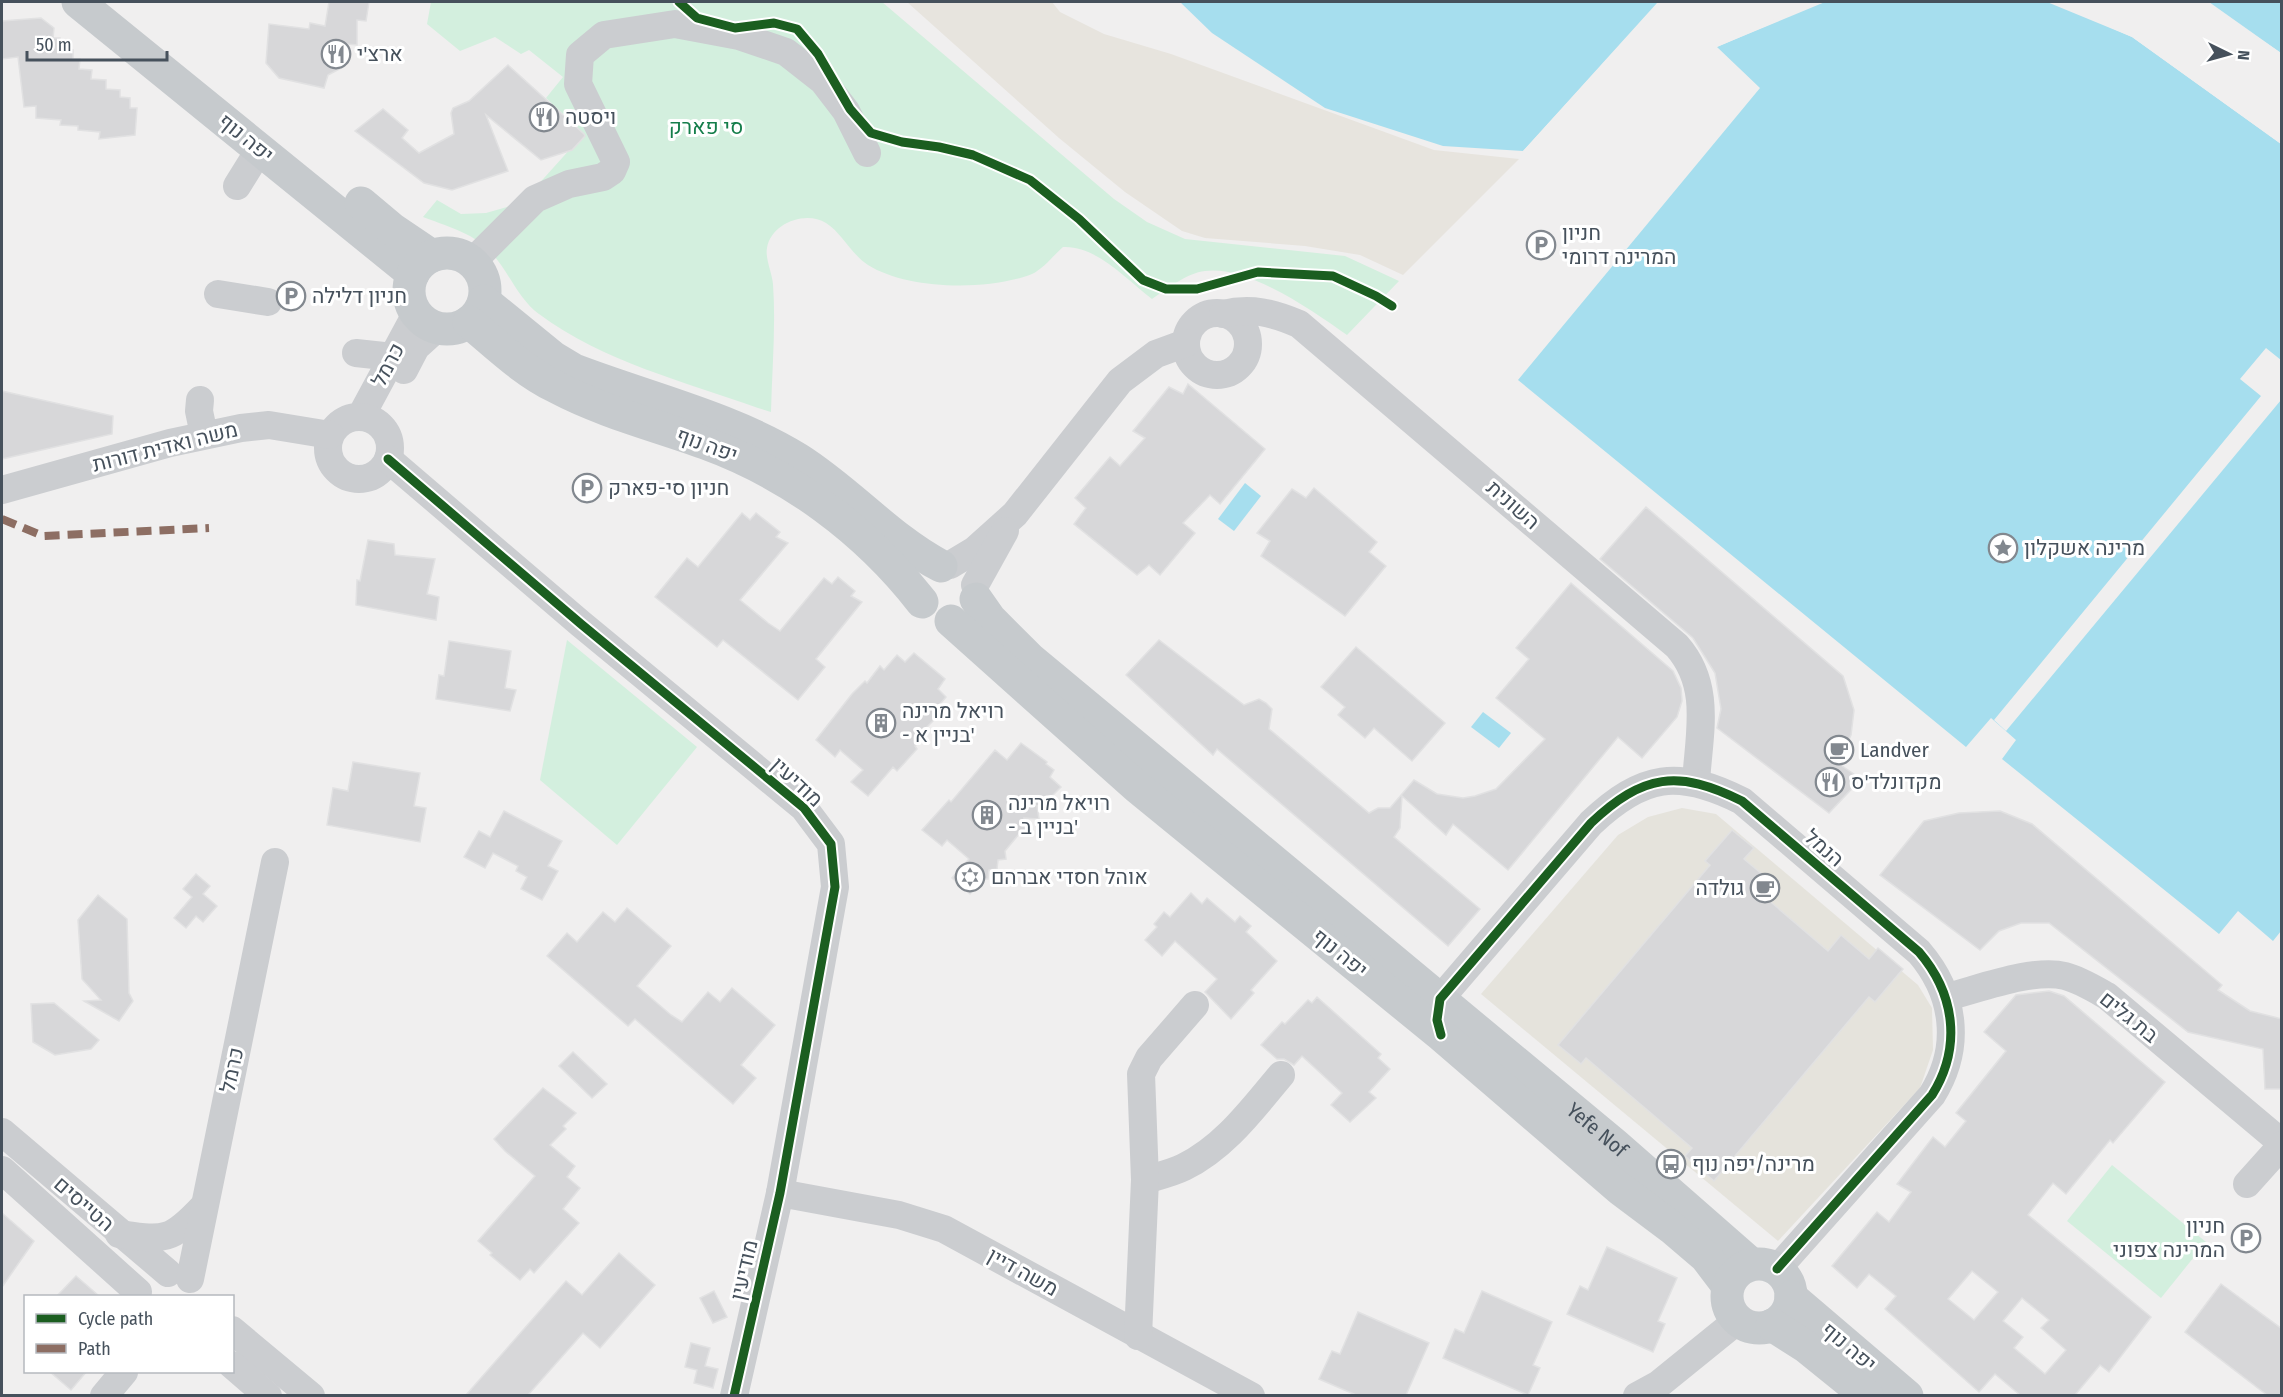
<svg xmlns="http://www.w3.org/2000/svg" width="2283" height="1397" viewBox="0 0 2283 1397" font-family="'Fira Sans Condensed',Heebo,sans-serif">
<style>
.commercial{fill:#e5e3dc}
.green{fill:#d3efde}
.sand{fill:#e7e4de}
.water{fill:#a6deee}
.pier{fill:#f0efef}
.building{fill:#d7d7d9;stroke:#e1e1e2;stroke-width:1.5;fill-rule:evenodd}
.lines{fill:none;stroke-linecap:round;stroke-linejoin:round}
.minor{stroke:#cbcdd0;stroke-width:28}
.major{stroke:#c6cacd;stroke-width:33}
.quiet{stroke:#8d6e63;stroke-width:8;stroke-dasharray:15 8;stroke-linecap:butt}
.cycleway-casing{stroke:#fff;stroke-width:13}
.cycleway{stroke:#1b5e20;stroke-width:9}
.labels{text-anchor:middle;stroke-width:6;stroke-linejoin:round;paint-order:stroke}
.poi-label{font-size:21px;fill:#46515c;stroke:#fff;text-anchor:start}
.park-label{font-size:21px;fill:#157e4b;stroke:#fff}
.street-label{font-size:21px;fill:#46515c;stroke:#fff}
</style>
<rect width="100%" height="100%" fill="#f0efef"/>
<path class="commercial" d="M1682 808 1716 814 1918 985 1932 1008 1933 1050 1920 1088 1778 1241 1481 994 1618 835 1648 817Z"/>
<g class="green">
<path d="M431 2H882L1114 199 1147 222 1185 239 1345 256 1399 281 1347 335C1313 311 1248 265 1205 271 1187 273 1167 289 1152 299 1127 280 1096 245 1063 247 1054 255 1043 269 1032 274 988 291 908 290 868 265 851 254 842 233 826 223 806 210 771 223 767 248 765 258 772 273 773 284 776 326 772 370 771 412L758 408C683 381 604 362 539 314 517 298 508 269 488 249 472 233 444 225 423 217L437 200 461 214 486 213 507 207 535 188 581 137 579 129 546 98 563 77 529 50 521 54 495 37 460 51 427 24Z"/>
<path d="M567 640 697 747 617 845 540 780Z"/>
<path d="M2112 1165 2206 1242 2161 1298 2067 1221Z"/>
</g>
<path class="sand" d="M907 2H1052L1060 12 1104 34 1171 54 1434 150 1519 159 1403 275 1360 255 1305 246 1205 238 1182 231 1125 192 1059 138Z"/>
<g class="water">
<path d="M1180 2H1659L1523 151 1443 146 1325 108 1212 33Z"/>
<path d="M1822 2 2055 3 2132 37 2281 144V931L2273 941 2238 911 2219 934 2002 759 2016 740 1991 718 1966 747 1518 380 1760 88 1717 47Z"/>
<path d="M2209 2H2281V53Z"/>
<path d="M1245 483 1261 496 1234 531 1218 519Z"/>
<path d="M1483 712 1511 733 1499 748 1471 727Z"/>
</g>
<g class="pier">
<path d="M1662 2 1658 5 1525 153 1523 151 1657 3Z"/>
<path d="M1815 2H1825L1714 48 1715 44Z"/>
<path d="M2047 2H2058L2133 35 2282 140 2281 144 2132 37Z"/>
<path d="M2206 2 2281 53 2282 56 2207 4Z"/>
<path d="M2266 348 2281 360V400L2006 731 1994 720 2261 396 2240 379Z"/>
</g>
<g class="building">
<path d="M329 2H369L366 21 357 20V45L347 44 345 66 328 75 324 88 279 78 266 63 269 24 309 29 310 23 325 26Z"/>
<path d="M41 18 54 28 53 38H60L59 49 73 50V59H80L79 69 92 70 91 79 106 80V89L120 90V97L130 98V108H137L135 135 99 139 100 132 78 130V126L60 125 61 120 36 118V106L24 107 18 57 2 59V21Z"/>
<path d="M508 65 584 134 585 136 572 150 541 160 486 115 508 171 452 190 424 183 355 131 383 109 408 130 402 138 419 153 454 134 451 113 453 108 469 101Z"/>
<path d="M1188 384 1265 449 1220 504 1210 495 1183 523 1195 533 1160 575 1149 565 1137 575 1074 524 1086 508 1075 498 1110 457 1120 466 1145 438 1133 431 1169 387 1183 394Z"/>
<path d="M2 391 113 416 112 434 2 459Z"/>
<path d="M1314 488 1377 542 1369 552 1386 566 1345 616 1261 556 1270 541 1257 533 1292 489 1306 498Z"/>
<path d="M1646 507 1843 676 1854 710 1851 735 1838 763 1861 779 1829 813 1717 728 1721 709 1715 673 1693 638 1600 559Z"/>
<path d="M742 513 750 520 756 513 780 532 776 537 788 543 740 600 768 623 780 631 824 578 832 584 838 577 855 591 851 596 862 602 816 659 825 667 798 700 723 640 717 647 655 597 687 558 698 567Z"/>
<path d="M368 540 394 544 395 555 435 559 427 594 439 597 436 620 356 605 357 580 360 581Z"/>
<path d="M1571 583 1673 671 1681 688 1682 701 1677 717 1642 758 1618 737 1508 870 1453 824 1446 835 1402 796 1400 828 1394 837 1480 909 1448 946 1217 749 1213 755 1126 675 1159 640 1244 705 1259 699 1266 703 1272 709 1269 729 1369 813 1378 808H1390L1414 780 1437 794 1463 798 1475 796 1496 789 1545 739 1496 698 1529 659 1516 648Z"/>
<path d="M449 641 511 651 505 688 516 690 510 711 436 699 439 675 444 676Z"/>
<path d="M1356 647 1445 723 1412 761 1374 728 1365 738 1338 715 1345 707 1321 687Z"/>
<path d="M914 653 945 679 938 689 946 697 934 711 938 716 924 730 927 732 915 746 917 749 897 771 893 767 868 796 851 782 863 770 840 750 835 757 816 740 852 694 865 681 867 683 880 666 884 670 897 655 905 662Z"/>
<path d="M1021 743 1047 762 1046 764 1054 770 1050 777 1061 787 1052 796V804L1037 806 1039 819 1024 818 1026 833 1019 834 1005 851 1006 859 998 860 997 869 989 870 988 879H983L970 894 952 878 969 859 947 840 942 846 922 830 949 800 951 802 995 750 1007 760Z"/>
<path d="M353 762 420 773 414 806 426 808 420 842 327 825 333 788 348 791Z"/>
<path d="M504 811 562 841 548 866 558 871 542 900 521 889 527 877 516 871 518 866 493 853 485 868 464 857 479 831 490 837Z"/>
<path d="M2000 811 2032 824 2222 985 2218 990 2250 1011 2282 1019V1089H2265L2263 1049 2188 1032 2049 923H2021L1999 931 1980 950 1880 875 1924 821 1959 813Z"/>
<path d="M1732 830 1754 848 1744 859 1775 885 1765 897 1828 951 1841 935 1869 959 1878 948 1903 969 1875 1002 1869 997 1714 1181 1685 1156 1692 1148 1586 1058 1581 1064 1558 1045 1710 865 1705 861Z"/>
<path d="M196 874 210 886 203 894 217 906 203 922 196 916 186 928 174 918 192 897 183 889Z"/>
<path d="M1191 893 1202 904 1207 898 1235 922 1240 916 1251 926 1246 932 1277 961 1251 990 1254 993 1231 1019 1205 992 1217 979 1175 941 1162 956 1145 940 1157 927 1154 924 1164 912 1170 917Z"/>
<path d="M98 895 127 919 129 993 133 1001 119 1021 84 1001 101 1000 82 979 78 920Z"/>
<path d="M627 908 671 946 637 986 671 1015 682 1022 708 992 720 1002 732 988 775 1025 741 1065 756 1078 733 1104 635 1019 628 1026 547 956 567 933 577 942 603 912 615 922Z"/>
<path d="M2049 991 2064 996 2165 1082 2113 1143 2110 1140 2066 1194 2053 1183 2028 1215 2151 1317 2109 1372 2100 1365 2075 1395H2020L1995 1374 1979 1392 1885 1309 1896 1296 1869 1274 1857 1288 1832 1266 1877 1212 1889 1222 1911 1192 1897 1184 1933 1137 1945 1147 1966 1121 1956 1113 2006 1051 1984 1032 2016 995ZM1972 1271 1998 1292 1974 1320 1948 1299ZM2022 1298 2049 1320 2041 1328 2066 1350 2045 1374 2014 1348 2023 1337 2003 1321Z"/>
<path d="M1317 997 1381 1054 1378 1058 1390 1069 1369 1092 1376 1098 1350 1122 1331 1105 1342 1093 1302 1056 1294 1065 1284 1059H1277L1261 1045 1282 1022 1285 1024 1308 1000 1312 1003Z"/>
<path d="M54 1003 99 1040 91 1049 55 1055 33 1042 31 1004Z"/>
<path d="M573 1052 607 1084 592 1098 559 1066Z"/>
<path d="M543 1088 576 1113 563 1126 566 1129 550 1145 575 1166 567 1177 580 1188 563 1209 579 1223 534 1273 530 1269 520 1280 490 1255 492 1253 478 1241 535 1176 505 1151 494 1139Z"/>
<path d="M2 1213 34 1241 2 1287Z"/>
<path d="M1607 1247 1677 1278 1658 1321 1665 1324 1653 1352 1567 1314 1580 1286 1588 1290Z"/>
<path d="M619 1253 655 1285 600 1348 583 1333 528 1395H466L566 1281 582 1295Z"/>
<path d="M76 1276 99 1296H57Z"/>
<path d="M2221 1284 2282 1329V1395H2267L2185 1332Z"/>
<path d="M714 1291 727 1317 713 1323 700 1298Z"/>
<path d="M1482 1291 1552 1322 1533 1365 1540 1368 1528 1395 1443 1358 1455 1329 1464 1333Z"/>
<path d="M1358 1312 1429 1343 1406 1395H1356L1319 1379 1332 1351 1340 1354Z"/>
<path d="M691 1343 710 1348 705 1366 718 1369 713 1388 694 1383 697 1370 685 1367Z"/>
<path d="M49 1371H87L71 1390Z"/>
</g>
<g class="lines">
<g class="minor">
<path d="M237 186 260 149"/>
<path d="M472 262 535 199 569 184 603 177 612 171 616 162 578 84 580 55 604 35 675 24 739 36 786 52 823 81 846 111 867 153"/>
<path d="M218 294 268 302"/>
<circle cx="1217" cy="344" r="31"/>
<path d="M1223 314C1251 307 1273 313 1299 324L1677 646C1712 686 1699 733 1696 782"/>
<path d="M356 353 393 357"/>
<path d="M404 370 416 347 437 328"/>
<path d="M200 400 199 411 204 435"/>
<path d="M361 416 416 314"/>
<circle cx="359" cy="448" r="31"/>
<path d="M388 459 581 624 804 808 831 844 835 887 780 1193 734 1396"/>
<path d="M2 490 170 443 241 428 269 425 330 435"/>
<path d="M950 565 975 550 1015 514 1120 381 1156 354 1186 343"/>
<path d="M975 585 1005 531"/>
<path d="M1947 997C1979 989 2033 968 2065 976 2080 980 2093 988 2107 996L2282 1143"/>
<path d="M1437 1022 1440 999 1591 823C1643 774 1678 769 1742 801L1919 952C1955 994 1962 1047 1932 1095L1777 1269"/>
<path d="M2 1132 168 1273"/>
<path d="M2 1170 138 1292"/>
<path d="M1145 1180C1158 1176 1172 1173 1184 1167 1225 1147 1253 1108 1281 1075"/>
<path d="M2247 1184 2282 1145"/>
<path d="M780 1193 899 1215 944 1229 1251 1396"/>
<path d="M119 1234C164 1240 170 1242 202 1208"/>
<path d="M190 1279 275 862"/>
<path d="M232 1330 311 1396"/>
<path d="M1138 1336 1145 1180 1141 1074 1149 1058 1195 1005"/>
<path d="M232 1365 268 1396"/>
<path d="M104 1396 124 1372"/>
<path d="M1637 1396 1659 1384 1738 1320"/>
</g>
<g class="major">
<path d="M78 2 413 274"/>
<path d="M361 203 392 229 432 256"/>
<circle cx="447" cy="291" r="38"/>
<path d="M484 301 554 358 574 370C647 398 732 418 798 459 849 491 888 538 941 566"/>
<path d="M469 322C497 345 523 371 556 387 603 412 655 425 705 443 790 474 866 530 922 602"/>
<path id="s1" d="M976 599 990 619 1030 659 1614 1144 1751 1264"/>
<path d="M951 621 1137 787 1441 1035 1620 1189 1672 1228 1706 1257 1728 1286"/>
<circle cx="1759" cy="1296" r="32"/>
<path d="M1791 1297 1907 1396"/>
<path d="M1772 1325 1805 1346 1867 1396"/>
</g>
<path class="quiet" d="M2 519 43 536 209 528"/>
<g class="cycleway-casing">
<g id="cycleway">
<path d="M679 2 697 18 735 28 774 23 797 29 818 54 850 109 871 133 902 142 939 147 973 155 1030 180 1079 219 1143 280 1166 289H1197L1258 272 1333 276 1376 296 1392 306"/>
<path d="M388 459 581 624 804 808 831 844 835 887 780 1193 734 1396"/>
<path d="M1441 1035 1437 1020 1440 999 1591 823C1643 774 1678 769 1742 801L1919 952C1955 994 1962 1047 1932 1095L1777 1269"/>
</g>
</g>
<use href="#cycleway" class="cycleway"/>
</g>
<defs>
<g id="restaurant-ring" transform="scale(1.5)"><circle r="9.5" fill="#fff" stroke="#82888f" stroke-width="1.5"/><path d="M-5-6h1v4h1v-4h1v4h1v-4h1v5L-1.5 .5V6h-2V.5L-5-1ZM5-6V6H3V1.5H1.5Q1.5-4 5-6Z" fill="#82888f"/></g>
<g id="parking-ring" transform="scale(1.5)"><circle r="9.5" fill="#fff" stroke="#82888f" stroke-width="1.5"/><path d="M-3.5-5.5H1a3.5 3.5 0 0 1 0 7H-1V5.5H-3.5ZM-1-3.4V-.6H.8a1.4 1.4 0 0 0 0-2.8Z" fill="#82888f"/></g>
<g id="sight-ring" transform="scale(1.5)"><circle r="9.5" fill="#fff" stroke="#82888f" stroke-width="1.5"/><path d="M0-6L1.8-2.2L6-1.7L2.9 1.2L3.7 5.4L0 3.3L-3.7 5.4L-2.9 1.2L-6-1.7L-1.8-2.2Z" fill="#82888f"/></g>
<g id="building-ring" transform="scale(1.5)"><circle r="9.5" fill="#fff" stroke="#82888f" stroke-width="1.5"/><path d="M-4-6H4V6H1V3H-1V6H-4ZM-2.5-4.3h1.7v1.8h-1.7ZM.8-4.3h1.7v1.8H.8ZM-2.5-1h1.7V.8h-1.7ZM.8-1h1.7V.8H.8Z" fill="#82888f"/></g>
<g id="cafe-ring" transform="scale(1.5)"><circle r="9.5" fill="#fff" stroke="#82888f" stroke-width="1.5"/><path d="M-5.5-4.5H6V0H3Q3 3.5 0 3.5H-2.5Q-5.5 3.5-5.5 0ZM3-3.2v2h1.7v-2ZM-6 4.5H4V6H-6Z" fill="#82888f"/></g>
<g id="synagogue-ring" transform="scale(1.5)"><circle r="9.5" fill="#fff" stroke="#82888f" stroke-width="1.5"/><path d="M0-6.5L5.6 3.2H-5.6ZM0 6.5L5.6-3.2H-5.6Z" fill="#82888f"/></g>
<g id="bus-ring" transform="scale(1.5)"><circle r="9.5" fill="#fff" stroke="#82888f" stroke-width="1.5"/><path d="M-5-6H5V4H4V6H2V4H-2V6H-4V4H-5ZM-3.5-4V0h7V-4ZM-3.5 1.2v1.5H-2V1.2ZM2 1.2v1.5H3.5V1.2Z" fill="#82888f"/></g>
</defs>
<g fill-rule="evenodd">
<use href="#restaurant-ring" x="336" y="54"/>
<use href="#restaurant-ring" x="544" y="117"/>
<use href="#parking-ring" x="1541" y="245"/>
<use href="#parking-ring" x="291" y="296"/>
<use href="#parking-ring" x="587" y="488"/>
<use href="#sight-ring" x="2003" y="548"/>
<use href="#building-ring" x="881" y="723"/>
<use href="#cafe-ring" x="1839" y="750"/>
<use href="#restaurant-ring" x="1830" y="782"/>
<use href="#building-ring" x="987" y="815"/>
<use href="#synagogue-ring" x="970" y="877"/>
<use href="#cafe-ring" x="1765" y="888"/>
<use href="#bus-ring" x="1671" y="1164"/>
<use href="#parking-ring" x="2246" y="1238"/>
</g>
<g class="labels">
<g class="poi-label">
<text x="357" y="61">ארצ'י</text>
<text x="565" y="124">ויסטה</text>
<text x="1562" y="240">חניון<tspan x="1562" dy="24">המרינה דרומי</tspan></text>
<text x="312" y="303">חניון דלילה</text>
<text x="608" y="495">חניון סי-פארק</text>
<text x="2024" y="555">מרינה אשקלון</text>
<text x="902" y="718">רויאל מרינה<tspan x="902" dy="24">- בניין א'</tspan></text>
<text x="1860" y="757">Landver</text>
<text x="1851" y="789">מקדונלד'ס</text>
<text x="1008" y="810">רויאל מרינה<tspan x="1008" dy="24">- בניין ב'</tspan></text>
<text x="991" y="884">אוהל חסדי אברהם</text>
<text x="1744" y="895" text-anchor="end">גולדה</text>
<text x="1692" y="1171">מרינה/יפה נוף</text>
<text x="2225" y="1233" text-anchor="end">חניון<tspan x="2225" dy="24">המרינה צפוני</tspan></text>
</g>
<g class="park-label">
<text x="706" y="134">סי פארק</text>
</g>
<g class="street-label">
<text transform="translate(246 138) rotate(39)" y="7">יפה נוף</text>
<text transform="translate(388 365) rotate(-62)" y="7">כרמל</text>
<text transform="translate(707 445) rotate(20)" y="7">יפה נוף</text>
<text transform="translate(165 447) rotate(-14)" y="7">משה ואדית דורות</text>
<text transform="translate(1513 505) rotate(41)" y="7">השונית</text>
<text transform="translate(797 782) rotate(43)" y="7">מודיעין</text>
<text transform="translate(1824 848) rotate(41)" y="7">הנמל</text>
<text transform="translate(1340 953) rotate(39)" y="7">יפה נוף</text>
<text transform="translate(2129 1017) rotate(39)" y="7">בת גלים</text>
<text transform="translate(232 1070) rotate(-78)" y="7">כרמל</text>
<text dy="7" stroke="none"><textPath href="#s1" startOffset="818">Yefe Nof</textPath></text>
<text transform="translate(84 1204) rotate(41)" y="7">הטייסים</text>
<text transform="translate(744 1270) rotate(-77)" y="7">מודיעין</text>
<text transform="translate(1023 1272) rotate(29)" y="7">משה דיין</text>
<text transform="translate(1849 1347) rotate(40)" y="7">יפה נוף</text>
</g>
</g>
<rect width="2283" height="1397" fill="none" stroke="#46515c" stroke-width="6"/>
<rect x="24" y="1295" width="210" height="78" fill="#ffffff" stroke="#b5b9be" stroke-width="1.5"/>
<rect x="36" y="1314" width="30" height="9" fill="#1b5e20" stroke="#b5b9be" stroke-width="1.5"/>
<text x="78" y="1325" font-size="18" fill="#46515c">Cycle path</text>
<rect x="36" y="1344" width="30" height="9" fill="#8d6e63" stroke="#b5b9be" stroke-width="1.5"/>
<text x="78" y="1355" font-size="18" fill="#46515c">Path</text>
<g transform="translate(2229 54) rotate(95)" stroke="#ffffff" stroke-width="4.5" paint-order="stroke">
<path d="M0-4.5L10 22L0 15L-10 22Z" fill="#46515c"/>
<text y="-9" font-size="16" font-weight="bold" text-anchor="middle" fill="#46515c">N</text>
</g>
<path d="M27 51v9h140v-9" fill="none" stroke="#46515c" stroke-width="3"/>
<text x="36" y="51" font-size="18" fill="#46515c" stroke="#ffffff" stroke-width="4.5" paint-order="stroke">50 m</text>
</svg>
